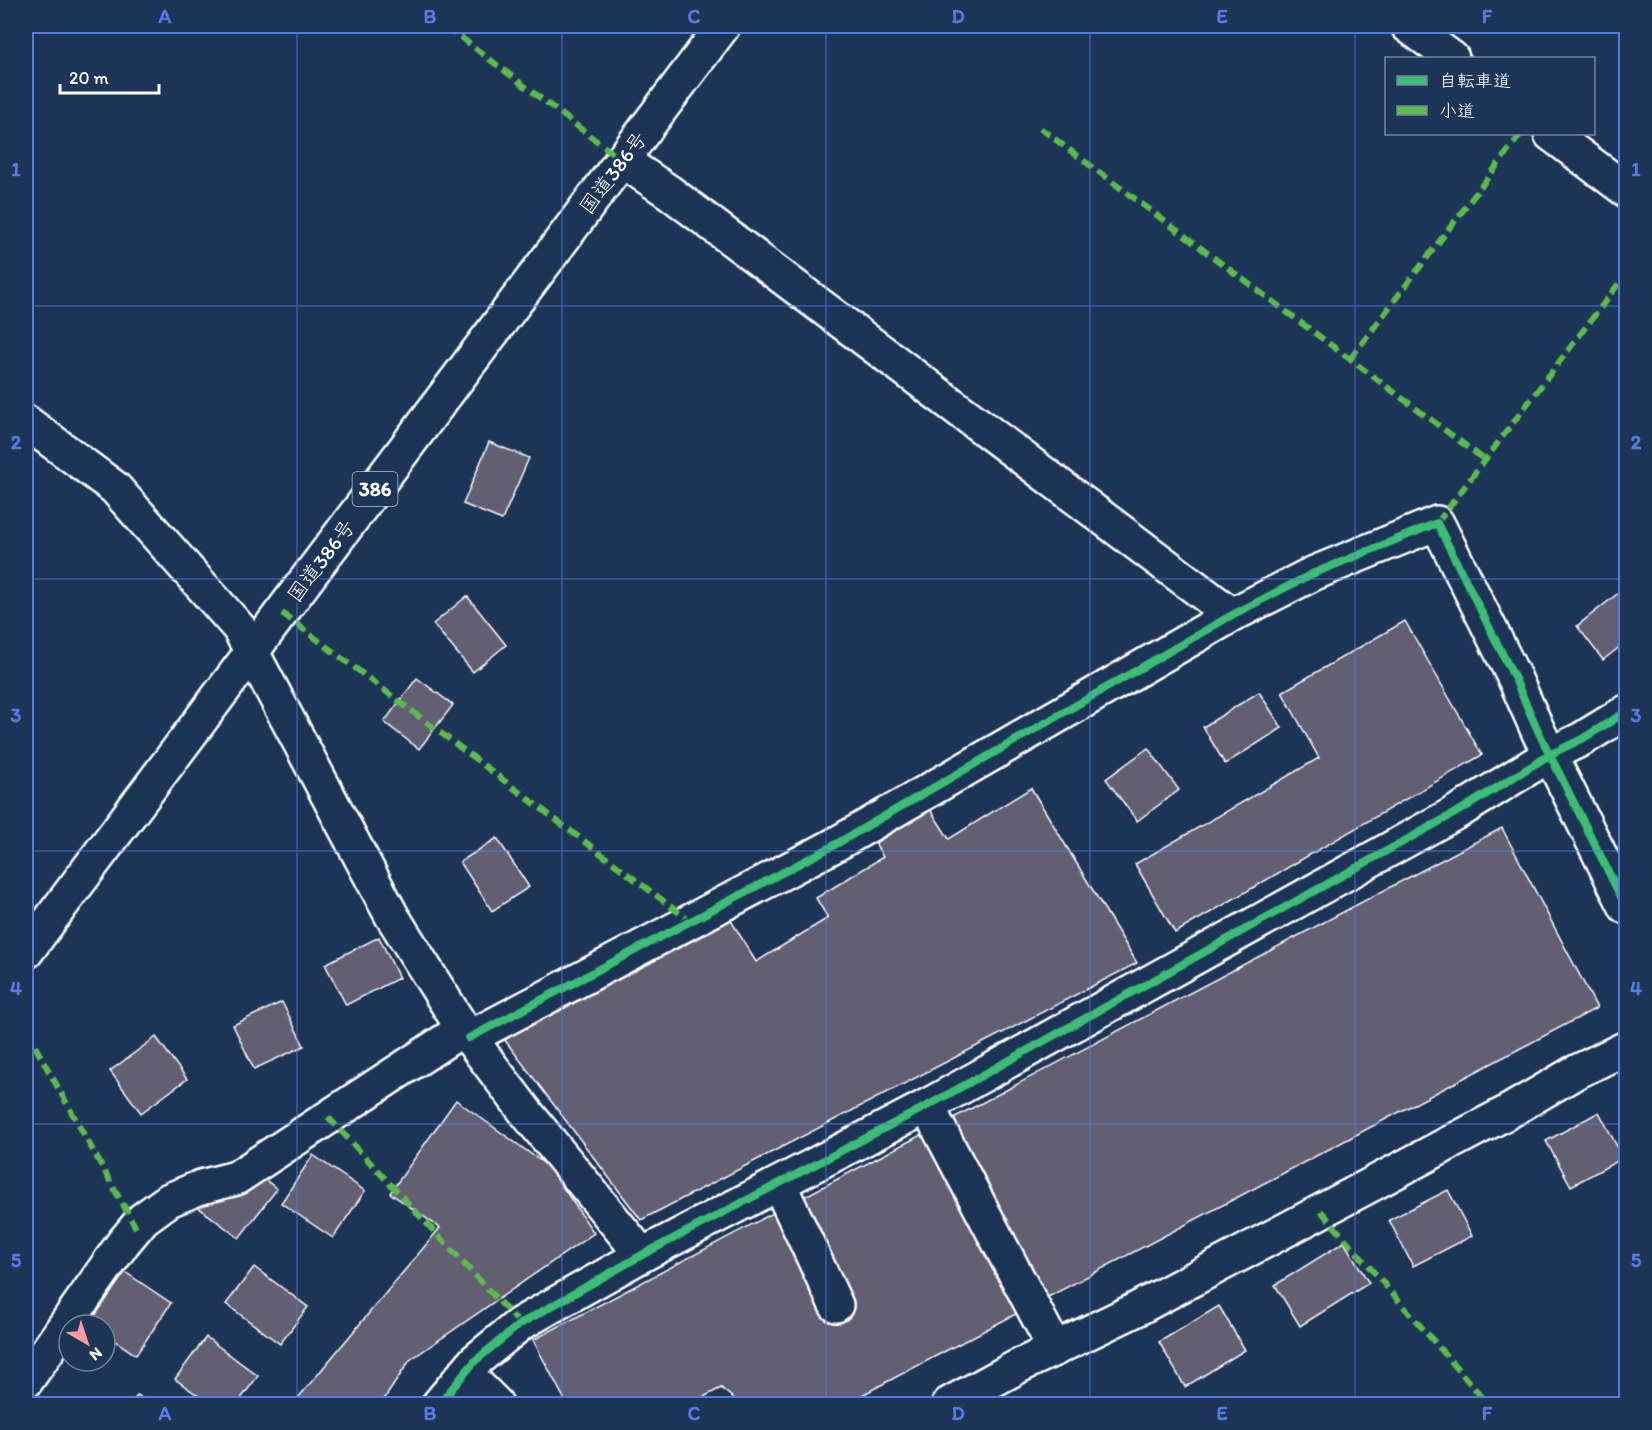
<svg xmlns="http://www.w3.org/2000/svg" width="1652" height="1430" viewBox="0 0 1652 1430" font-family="Itim,'Klee One',sans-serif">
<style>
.building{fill:#635e72;stroke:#fff;stroke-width:1.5}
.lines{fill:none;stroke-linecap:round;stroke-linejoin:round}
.minor-casing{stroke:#fff;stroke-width:38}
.trunk-casing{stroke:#fff;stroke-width:38}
.minor{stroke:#1d3557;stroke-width:33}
.trunk{stroke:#1d3557;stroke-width:33}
.quiet{stroke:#5cbc4b;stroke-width:6;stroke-dasharray:12 6;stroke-linecap:butt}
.cycleway-casing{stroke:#1d3557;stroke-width:11}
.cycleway{stroke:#3abd76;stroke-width:8}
.grid{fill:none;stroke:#567ae2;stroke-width:1.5;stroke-opacity:0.55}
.labels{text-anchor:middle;stroke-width:4.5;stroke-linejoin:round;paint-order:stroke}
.shield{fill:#1d3557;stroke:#bbc2cd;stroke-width:1.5}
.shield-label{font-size:20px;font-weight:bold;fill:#fff}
.street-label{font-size:21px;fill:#fff;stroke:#1d3557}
.neatline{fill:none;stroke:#567ae2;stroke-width:2}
.grid-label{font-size:20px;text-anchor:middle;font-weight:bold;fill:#567ae2}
</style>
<rect width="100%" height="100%" fill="#1d3557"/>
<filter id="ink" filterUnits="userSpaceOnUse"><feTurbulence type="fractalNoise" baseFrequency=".0167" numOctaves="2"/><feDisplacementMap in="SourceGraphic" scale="12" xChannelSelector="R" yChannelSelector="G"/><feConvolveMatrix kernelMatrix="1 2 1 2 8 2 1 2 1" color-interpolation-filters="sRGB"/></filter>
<g filter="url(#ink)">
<g class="building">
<path d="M489 442 529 458 502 520 463 504Z"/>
<path d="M1626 587V642L1603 660 1577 626Z"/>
<path d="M467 596 506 645 473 672 433 624Z"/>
<path d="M1405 621 1482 755 1175 933 1135 864 1319 758 1282 692Z"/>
<path d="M417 678 453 705 419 749 384 722Z"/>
<path d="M1259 692 1282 728 1225 764 1203 727Z"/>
<path d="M1148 748 1179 790 1137 821 1106 779Z"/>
<path d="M1031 788 1137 963 641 1220 501 1035 720 902 756 962 828 918 816 898 883 857 875 843 930 809 949 839Z"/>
<path d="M1502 828 1597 1008 845 1404H740L721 1388 690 1404H567L533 1340Z"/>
<path d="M497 838 529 887 492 911 460 862Z"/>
<path d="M379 937 399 978 346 1005 325 964Z"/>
<path d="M282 1002 304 1046 254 1069 233 1025Z"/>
<path d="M156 1037 187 1079 141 1113 110 1071Z"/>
<path d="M456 1100 549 1167 594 1233 410 1360 381 1404H293L440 1228 390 1193Z"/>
<path d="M1599 1112 1623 1158 1571 1186 1546 1141Z"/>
<path d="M313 1155 365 1191 333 1238 281 1203Z"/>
<path d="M236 1157 277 1189 239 1238 198 1207Z"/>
<path d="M1448 1190 1472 1236 1413 1266 1389 1220Z"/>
<path d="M1344 1242 1369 1283 1300 1326 1275 1285Z"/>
<path d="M254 1267 308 1307 280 1344 226 1304Z"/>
<path d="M125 1272 171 1303 136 1355 105 1334V1325H92L90 1323Z"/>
<path d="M1219 1306 1245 1350 1185 1387 1159 1342Z"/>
<path d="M206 1337 258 1376 237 1404H210L175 1379Z"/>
<path d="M138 1395 148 1404H130Z"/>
</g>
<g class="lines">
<g class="minor-casing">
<g id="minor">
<path d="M1408 26 1452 58"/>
<path d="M1551 134 1626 190"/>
<path d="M623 161 669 192 1232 615"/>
<path d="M26 422 115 488 239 628 392 916 463 1029 525 1111 642 1255"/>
<path d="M469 1038 831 847 1232 615 1312 574 1437 523 1514 677 1539 733 1626 907"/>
<path d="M927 1106 1055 1349"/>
<path d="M779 1184 836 1305"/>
<path d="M465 1373 496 1404"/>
<path d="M26 1381 123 1243 143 1219 169 1200 201 1187 236 1178 463 1029"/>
<path d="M439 1404 475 1361 520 1324 642 1255 927 1106 1464 808 1551 754 1582 739 1626 712"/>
<path d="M949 1404 1017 1367 1131 1312 1506 1113 1574 1073 1626 1048"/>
</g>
</g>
<g class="trunk-casing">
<path id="trunk" d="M26 952 723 26"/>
</g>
<use href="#minor" class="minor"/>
<use href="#trunk" class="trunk"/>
<g class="quiet">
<path d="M446 26 623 161"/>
<path d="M1040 128 1485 460"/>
<path d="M1350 359 1521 134"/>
<path d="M1437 523 1626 274"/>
<path d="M282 613 690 921"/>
<path d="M26 1030 136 1228"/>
<path d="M328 1117 520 1324"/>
<path d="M1321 1211 1488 1404"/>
</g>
<g class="cycleway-casing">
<g id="cycleway">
<path d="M469 1038 831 847 1232 615 1312 574 1437 523 1514 677 1539 733 1626 907"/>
<path d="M439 1404 475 1361 520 1324 642 1255 927 1106 1464 808 1551 754 1582 739 1626 712"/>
</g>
</g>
<use href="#cycleway" class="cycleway"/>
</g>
</g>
<path class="grid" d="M297 26V1404M562 26V1404M826 26V1404M1090 26V1404M1355 26V1404M26 306H1626M26 579H1626M26 851H1626M26 1124H1626"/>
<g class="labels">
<rect class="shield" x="352.5" y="472" width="45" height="34" rx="4.5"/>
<g class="shield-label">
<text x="375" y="496">386</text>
</g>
<g class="street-label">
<text transform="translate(613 173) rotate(-53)" y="7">国道386号</text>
<text transform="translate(321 561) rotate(-53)" y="7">国道386号</text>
</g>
</g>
<rect width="1652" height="1430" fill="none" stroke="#1d3557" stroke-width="66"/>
<rect x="1385" y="57" width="210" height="78" fill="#1d3557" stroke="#77869a" stroke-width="1.5"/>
<rect x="1397" y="76" width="30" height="9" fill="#3abd76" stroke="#77869a" stroke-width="1.5"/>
<text x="1439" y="87" font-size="18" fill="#ffffff">自転車道</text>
<rect x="1397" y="106" width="30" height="9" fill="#5cbc4b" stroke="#77869a" stroke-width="1.5"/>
<text x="1439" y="117" font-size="18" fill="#ffffff">小道</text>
<g transform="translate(87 1343) rotate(141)"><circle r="28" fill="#1d3557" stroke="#77869a" stroke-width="1.5"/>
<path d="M0-4.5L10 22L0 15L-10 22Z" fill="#ff9aa2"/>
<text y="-9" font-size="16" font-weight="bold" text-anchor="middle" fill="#ffffff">N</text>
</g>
<path d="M60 84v9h99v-9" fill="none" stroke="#ffffff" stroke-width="3"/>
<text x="69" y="84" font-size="18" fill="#ffffff" stroke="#1d3557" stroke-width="4.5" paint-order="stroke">20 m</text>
<rect x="33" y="33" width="1586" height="1364" class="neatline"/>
<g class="grid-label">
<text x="165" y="23">A</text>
<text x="430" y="23">B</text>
<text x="694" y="23">C</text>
<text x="958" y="23">D</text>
<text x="1222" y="23">E</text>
<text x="1487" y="23">F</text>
<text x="16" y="176">1</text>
<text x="1636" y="176">1</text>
<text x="16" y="449">2</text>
<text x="1636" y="449">2</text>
<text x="16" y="722">3</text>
<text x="1636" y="722">3</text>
<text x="16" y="995">4</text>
<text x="1636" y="995">4</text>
<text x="16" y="1267">5</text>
<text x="1636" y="1267">5</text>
<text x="165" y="1420">A</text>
<text x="430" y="1420">B</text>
<text x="694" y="1420">C</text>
<text x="958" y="1420">D</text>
<text x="1222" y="1420">E</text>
<text x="1487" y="1420">F</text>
</g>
</svg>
